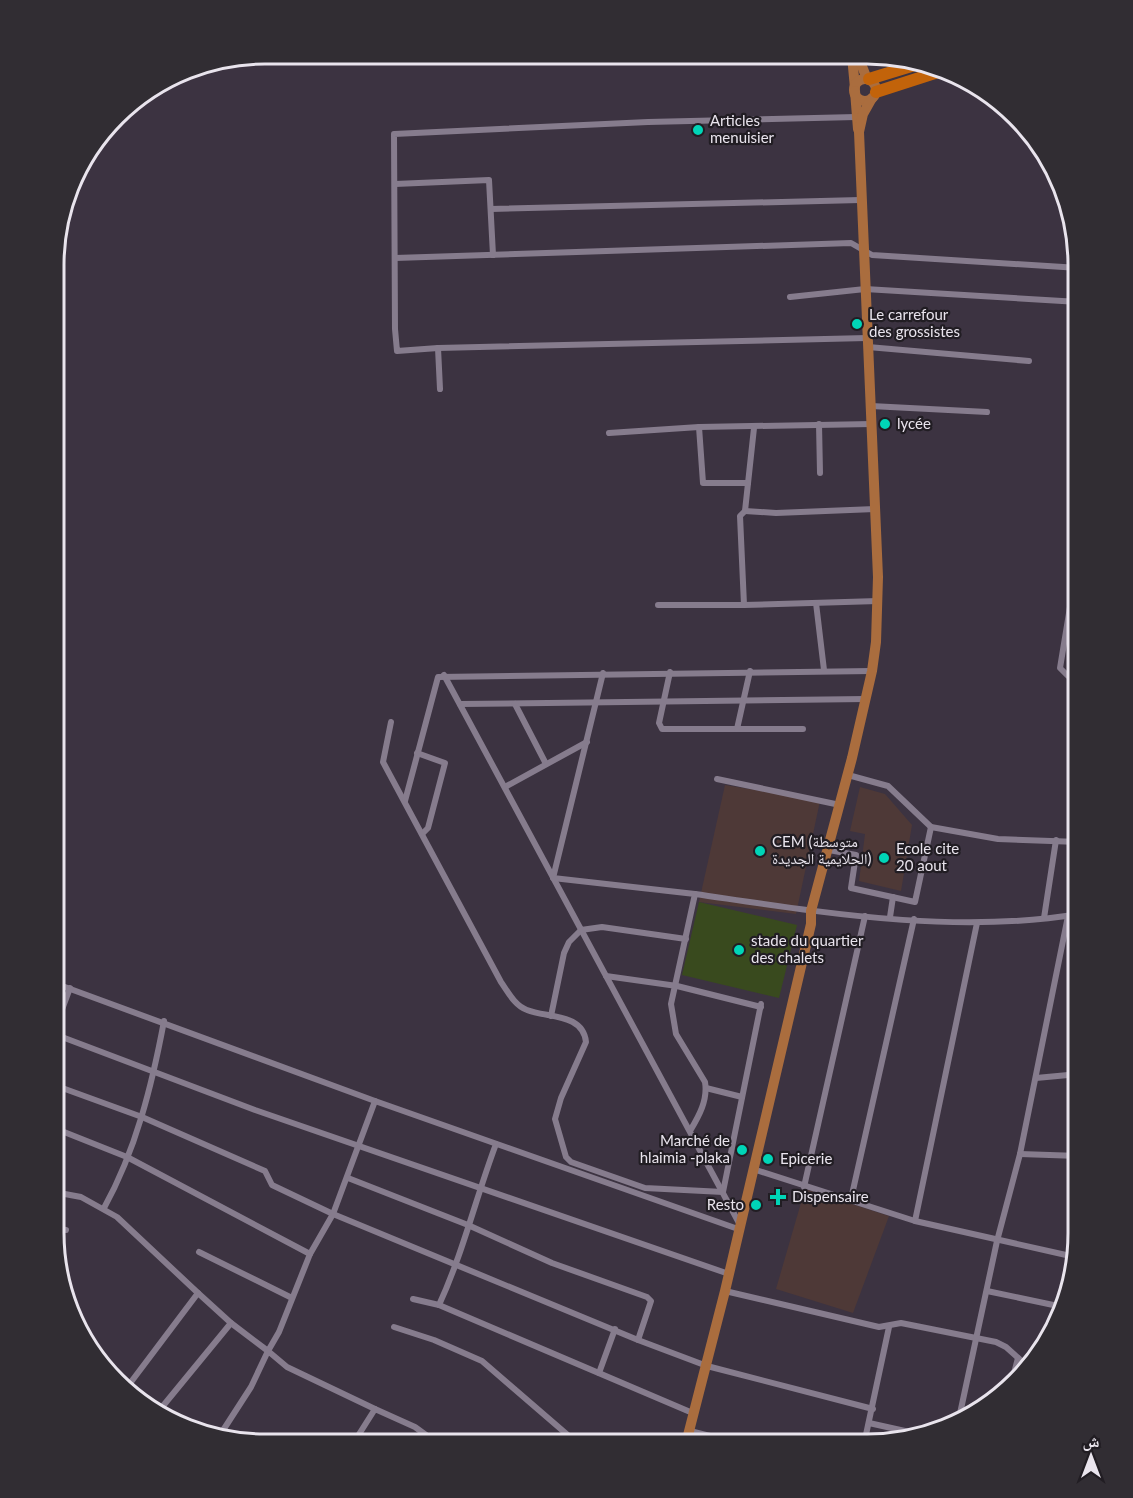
<svg xmlns="http://www.w3.org/2000/svg" width="1133" height="1498" viewBox="0 0 1133 1498" font-family="Lato,'Noto Naskh Arabic',sans-serif">
<style>
.education{fill:#4e3937}
.green{fill:#394a1e}
.lines{fill:none;stroke-linecap:round;stroke-linejoin:round}
.minor{stroke:#867c8d;stroke-width:6}
.primary{stroke:#aa6d3e;stroke-width:10}
.motorway{stroke:#c2630a;stroke-width:12}
.poi-dot{fill:#00d5b7;stroke:#211d23;stroke-width:2}
.labels{text-anchor:middle;stroke-width:4.5;stroke-linejoin:round;paint-order:stroke}
.poi-label{font-size:15px;fill:#e9e4ed;stroke:#211d23;text-anchor:start}
.rim{fill:none;stroke:#e9e4ed;stroke-width:3}
</style>
<rect width="100%" height="100%" fill="#3c3341"/>
<g class="education">
<path d="M725 785 820 801 796 914 699 902Z"/>
<path d="M860 787 885 794 912 825 901 891 859 881 865 834 850 831Z"/>
<path d="M805 1189 889 1216 853 1313 776 1289Z"/>
</g>
<path class="green" d="M699 902 797 925 779 998 682 975Z"/>
<g class="lines">
<g class="minor">
<path d="M395 184 489 180 493 255"/>
<path d="M491 209 860 200"/>
<path d="M395 258 851 243 872 255 1079 268"/>
<path d="M790 297 865 289 1079 302"/>
<path d="M868 347 1029 361"/>
<path d="M438 348 867 338"/>
<path d="M440 389 438 348 397 351 395 329 394 134 648 122 856 117"/>
<path d="M871 406 987 412"/>
<path d="M819 424 820 473"/>
<path d="M699 427 703 483H748"/>
<path d="M609 433 699 427 872 424"/>
<path d="M745 511 776 513 875 509"/>
<path d="M816 603 824 670"/>
<path d="M658 605H744L740 516 745 511 754 428"/>
<path d="M744 605 878 601"/>
<path d="M670 672 659 723 662 729H803"/>
<path d="M603 673 553 878 695 894 671 1004 676 1034 705 1082C708 1100 699 1116 690 1131"/>
<path d="M444 675 739 1223"/>
<path d="M1079 675 1068 676 1060 668 1071 601 1079 589"/>
<path d="M460 704 866 699"/>
<path d="M515 704 546 764"/>
<path d="M391 722 383 762 501 982C508 992 515 1006 527 1010 547 1018 583 1013 586 1042L561 1098 555 1119 566 1157 571 1162 645 1188 723 1192 761 1004"/>
<path d="M737 729 750 671"/>
<path d="M417 753 445 763 428 828 422 834"/>
<path d="M848 775 888 786 931 827 998 839 1079 842"/>
<path d="M717 779 840 805"/>
<path d="M505 787 587 742"/>
<path d="M405 801 438 677 872 671"/>
<path d="M829 850 856 855 851 888 915 902 931 827"/>
<path d="M695 894C820 912 952 935 1079 914"/>
<path d="M890 917 893 897"/>
<path d="M1044 918 1056 840"/>
<path d="M977 923 915 1221 1075 1257"/>
<path d="M606 976 677 986 761 1007"/>
<path d="M54 983 375 1101 738 1229"/>
<path d="M551 1016 564 953 569 942 581 930 602 927 686 939"/>
<path d="M54 1031 70 988"/>
<path d="M54 1034 255 1110 729 1274"/>
<path d="M1036 1078 1079 1074"/>
<path d="M54 1085 142 1117 265 1171 272 1185 333 1214 638 1340 707 1366 873 1409"/>
<path d="M706 1088 742 1097"/>
<path d="M54 1128 127 1157 310 1254"/>
<path d="M1020 1154 1079 1156"/>
<path d="M753 1169 915 1221"/>
<path d="M348 1178 468 1225 552 1263 647 1297 651 1301 638 1340"/>
<path d="M804 1187 865 916"/>
<path d="M54 1192 81 1197 117 1217 198 1293"/>
<path d="M851 1199 914 919"/>
<path d="M104 1208C136 1150 152 1085 164 1021"/>
<path d="M54 1228 66 1230"/>
<path d="M199 1252 292 1298"/>
<path d="M725 1291 879 1327 901 1323 996 1342 1006 1347 1026 1365"/>
<path d="M987 1291 1058 1306"/>
<path d="M413 1299 439 1305 695 1414"/>
<path d="M439 1305C463 1253 476 1197 496 1144"/>
<path d="M394 1327 434 1340 482 1361 577 1443"/>
<path d="M599 1373 615 1329"/>
<path d="M1013 1377 1018 1358"/>
<path d="M128 1386 198 1293 231 1323 268 1351 279 1332 310 1254 333 1214 375 1101"/>
<path d="M158 1412 231 1323"/>
<path d="M869 1423 914 1433"/>
<path d="M958 1423 997 1241 1020 1154 1068 916"/>
<path d="M690 1431 742 1444"/>
<path d="M220 1435 251 1387 268 1351 287 1367 375 1409"/>
<path d="M359 1443 356 1439 375 1409 415 1427 437 1443"/>
<path d="M864 1444 889 1327"/>
</g>
<g class="primary">
<path d="M852 56 855 88"/>
<path d="M858 56 867 79"/>
<circle cx="865" cy="90" r="11"/>
<path d="M855 91 858 129"/>
<path d="M686 1443 725 1291 811 924V911L852 758 872 671 876 642 878 577 859 132 863 114 872 98"/>
</g>
<g class="motorway">
<path d="M869 79 918 64"/>
<path d="M876 92 938 72"/>
</g>
</g>
<g class="poi-dot">
<circle cx="698" cy="130" r="6"/>
<circle cx="857" cy="324" r="6"/>
<circle cx="885" cy="424" r="6"/>
<circle cx="760" cy="851" r="6"/>
<circle cx="884" cy="858" r="6"/>
<circle cx="739" cy="950" r="6"/>
<circle cx="742" cy="1150" r="6"/>
<circle cx="768" cy="1159" r="6"/>
<path d="M775 1188h6v6h6v6h-6v6h-6v-6h-6v-6h6z"/>
<circle cx="756" cy="1205" r="6"/>
</g>
<g class="labels">
<g class="poi-label">
<text x="710" y="126">Articles<tspan x="710" dy="17">menuisier</tspan></text>
<text x="869" y="320">Le carrefour<tspan x="869" dy="17">des grossistes</tspan></text>
<text x="897" y="429">lycée</text>
<text x="772" y="847">CEM (متوسطة<tspan x="772" dy="17">الحلايمية الجديدة)</tspan></text>
<text x="896" y="854">Ecole cite<tspan x="896" dy="17">20 aout</tspan></text>
<text x="751" y="946">stade du quartier<tspan x="751" dy="17">des chalets</tspan></text>
<text x="730" y="1146" text-anchor="end">Marché de<tspan x="730" dy="17">hlaimia -plaka</tspan></text>
<text x="780" y="1164">Epicerie</text>
<text x="792" y="1202">Dispensaire</text>
<text x="744" y="1210" text-anchor="end">Resto</text>
</g>
</g>
<path d="M0 0H1133V1498H0ZM265 64H867A201 201 0 0 1 1068 265V1233A201 201 0 0 1 867 1434H265A201 201 0 0 1 64 1233V265A201 201 0 0 1 265 64Z" fill="#312d33" fill-rule="evenodd"/>
<path class="rim" d="M265 64H867A201 201 0 0 1 1068 265V1233A201 201 0 0 1 867 1434H265A201 201 0 0 1 64 1233V265A201 201 0 0 1 265 64Z"/>
<g transform="translate(1091 1456)" stroke="#211d23" stroke-width="4.5" paint-order="stroke">
<path d="M0-4.5L10 22L0 15L-10 22Z" fill="#e9e4ed"/>
<text y="-9" font-size="16" font-weight="bold" text-anchor="middle" fill="#e9e4ed">ش</text>
</g>
</svg>
